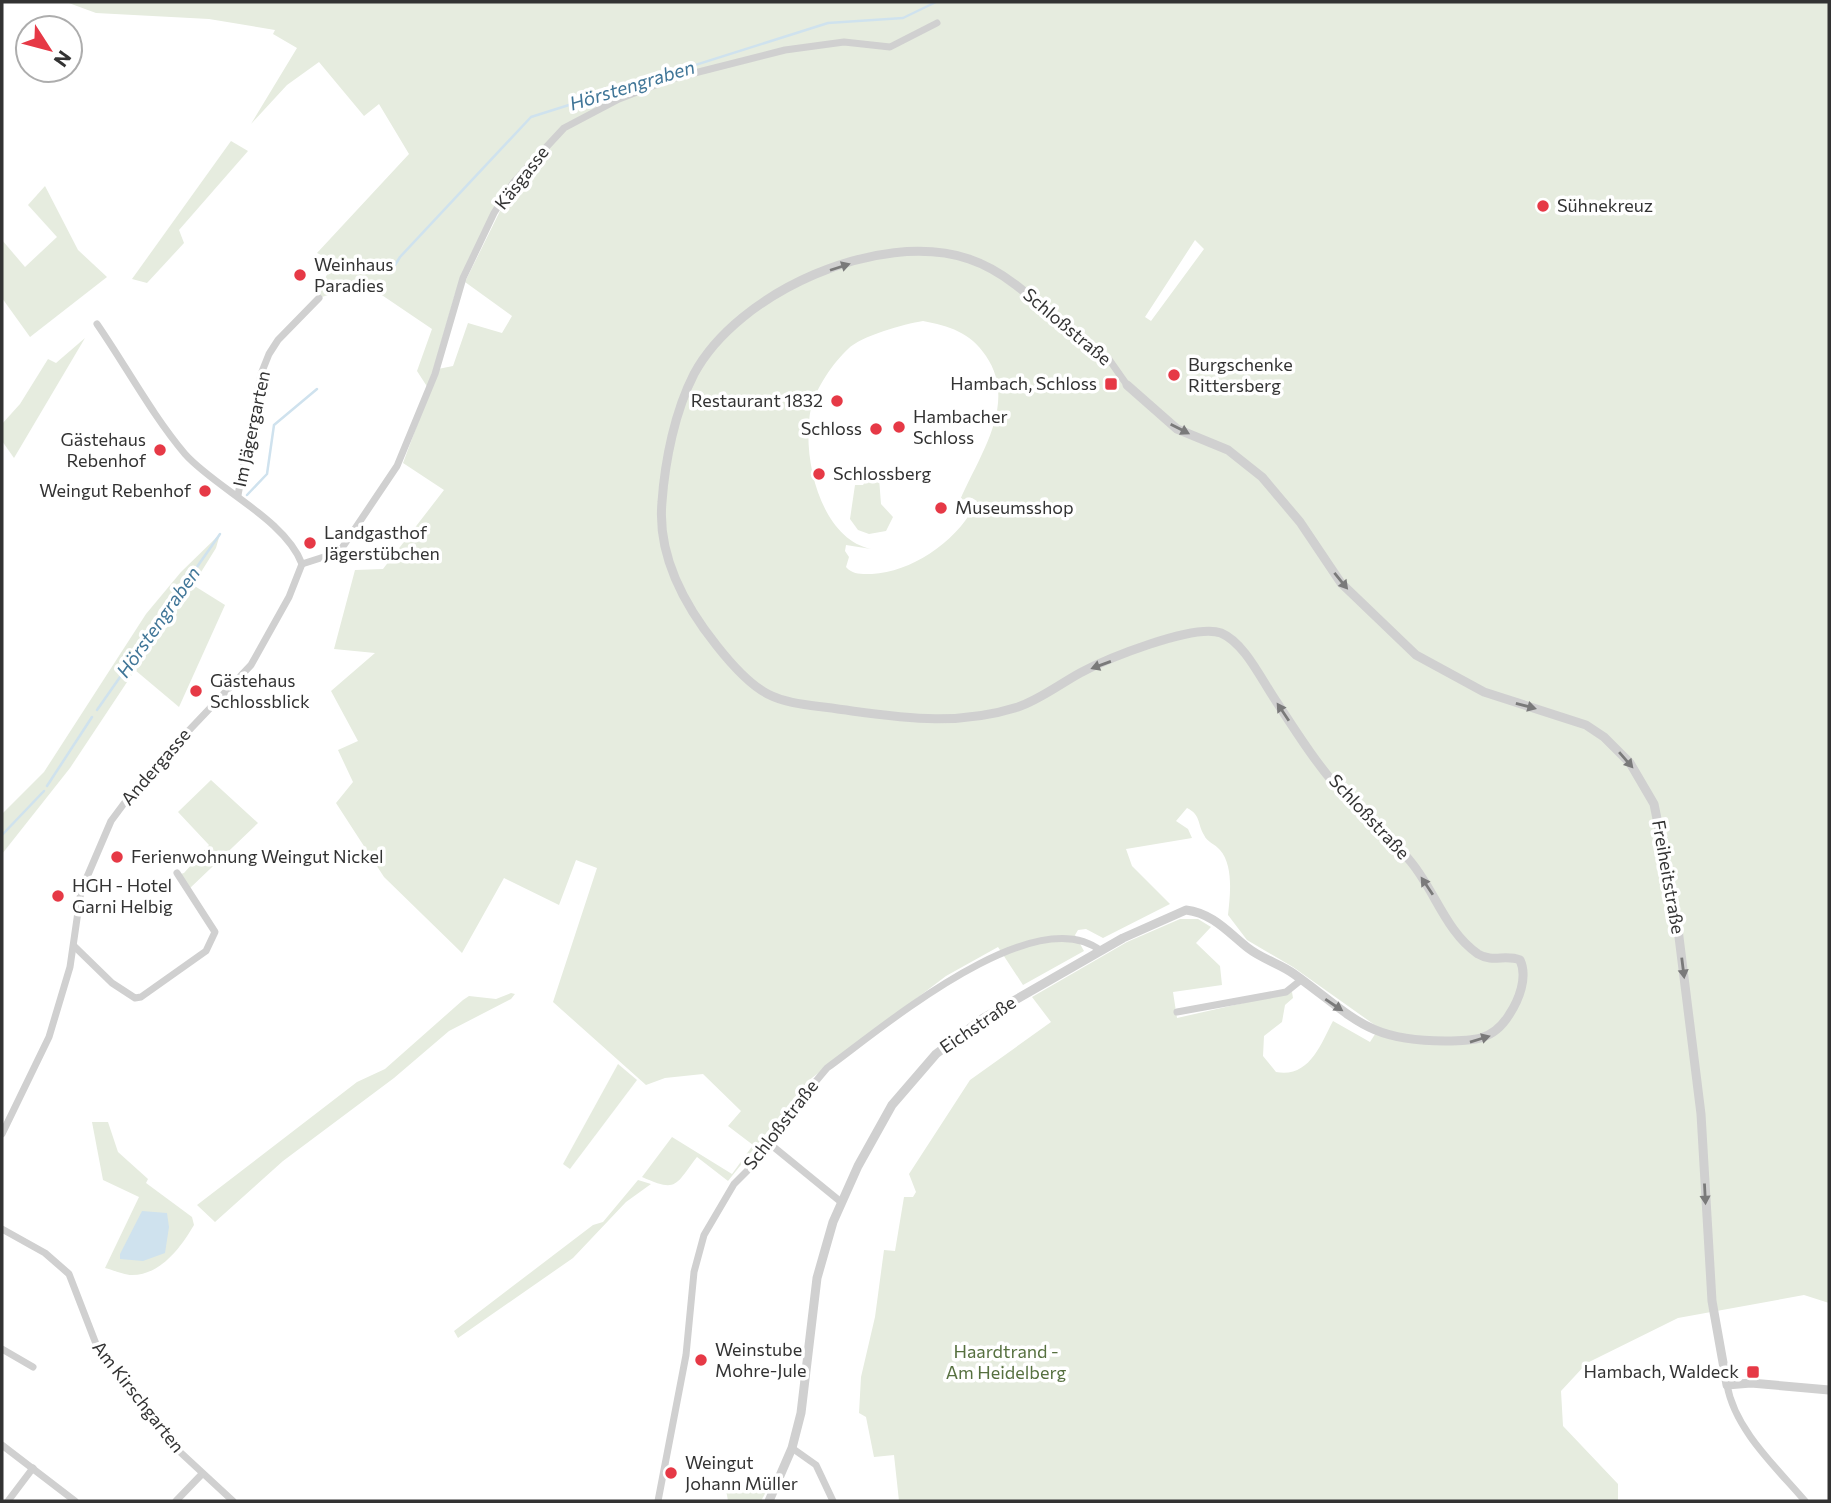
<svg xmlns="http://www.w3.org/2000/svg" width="1831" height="1503" viewBox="0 0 1831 1503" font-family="Commissioner,sans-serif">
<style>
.green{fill:#e6ecdf;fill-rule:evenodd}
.water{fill:#cfe2ee}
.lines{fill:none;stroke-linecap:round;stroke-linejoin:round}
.stream{stroke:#cfe2ee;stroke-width:2.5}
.minor{stroke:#d0d0d0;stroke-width:7}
.tertiary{stroke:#d0d0d0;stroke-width:9}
.oneway{fill:#7a7a7a}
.poi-dot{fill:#e63946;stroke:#fff;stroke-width:2.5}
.labels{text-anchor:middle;stroke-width:7;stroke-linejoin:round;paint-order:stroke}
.street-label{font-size:18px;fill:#333;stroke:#fff}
.poi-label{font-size:18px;fill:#333;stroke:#fff;text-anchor:start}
.park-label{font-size:18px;fill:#56703f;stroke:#fff}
.water-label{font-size:19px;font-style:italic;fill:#3f7597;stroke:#fff}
</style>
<rect width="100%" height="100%" fill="#fff"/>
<g class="green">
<path d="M66 2H1829V1303L1804 1295 1678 1318 1587 1363 1561 1391 1563 1426 1618 1484V1501H899L894 1455 874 1457 866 1417 859 1413 861 1377 875 1317 884 1250 895 1251 904 1197H913L916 1192 909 1174 970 1080 1051 1022 1032 997 1127 942 1180 919H1198L1211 927 1196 943 1220 966 1222 985 1173 992 1177 1018 1292 992 1293 998 1285 1005 1282 1022 1264 1036 1263 1056 1276 1072C1309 1078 1320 1046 1333 1021L1370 1042 1379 1028 1293 967 1247 940 1228 915C1230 896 1234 866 1220 850 1215 844 1207 842 1204 835 1197 823 1201 815 1187 808L1176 821 1188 829 1192 838 1126 849 1132 866 1170 904 1103 938 1086 929 1078 930 1075 935 1084 951 1023 985 998 947 946 976 808 1081 728 1181 697 1157C675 1185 678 1193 642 1177L672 1137 732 1174 753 1145 728 1126 741 1111 703 1074 665 1078 646 1085 553 1002 597 868 576 860 559 905 504 878 462 953 384 877 336 803 353 782 338 750 358 741 331 691 375 653 334 649 355 570 383 569 444 490 403 463 438 369 453 366 468 323 502 333 512 316 465 282 500 211 547 142 513 179 455 294 428 388 417 371 432 329 364 283 319 298 317 294 334 261 317 253 409 154 379 104 364 116 319 62 287 85 251 124 297 48 273 34 275 30 209 19 96 13ZM1195 240 1204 249 1151 321 1145 317ZM923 321C949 326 970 332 986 356 1018 403 980 454 960 500L972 498 977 501C960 539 913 572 872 574 862 574 853 575 846 567L849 557 845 551 846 545 871 549C819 538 801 454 811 408 816 388 833 363 848 349 861 336 904 324 923 321Z"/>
<path d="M231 141 248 151 179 230 184 243 147 283 132 279Z"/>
<path d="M45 186 78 250 107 277 30 337 2 298V240L25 267 57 237 28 205Z"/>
<path d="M85 338 14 458 2 441V424L20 404 48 359 56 363Z"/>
<path d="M868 477 879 478 881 504 893 517 886 531 869 534 858 530 850 519 855 485H863Z"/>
<path d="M220 534 216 548 193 585 225 605 179 707 135 670 70 768 2 854V814L44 772 146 614 181 572Z"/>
<path d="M211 780 258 823 188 890 177 875 184 873 209 845 178 812Z"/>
<path d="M511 993 515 994 511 999 449 1031 394 1078 283 1161 215 1222 197 1205 357 1082 385 1069 463 1000 469 996 496 999Z"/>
<path d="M618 1064 637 1080 570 1169 563 1164Z"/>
<path d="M92 1122H108L118 1152 148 1179 146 1183 192 1217 194 1225C181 1247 161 1275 132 1275 124 1275 113 1270 105 1268L139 1197 103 1180Z"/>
<path d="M638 1180 651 1184 626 1202 573 1258 458 1338 454 1331 593 1225 603 1222Z"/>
<path d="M736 1480 767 1490 761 1501H728L725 1484Z"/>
</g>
<path class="water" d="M142 1211 167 1213 169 1227 165 1253 143 1261 120 1259V1254Z"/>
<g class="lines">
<g class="stream">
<path d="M390 273 400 257 531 117 828 23 903 18 936 2"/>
<path d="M247 495 267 474 274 425 317 389"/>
<path d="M97 710 220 534"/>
<path d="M47 786 92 717"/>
<path d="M2 835 44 791"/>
</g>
<g class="minor">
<path d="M1080 343 1108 358 1127 385"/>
<path d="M238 495 261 374 269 354 278 340 319 298"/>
<path d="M302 564 330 555 342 548 397 466 435 374 463 278 494 213 513 183 564 128 619 99 671 79 785 50 844 42 890 47 937 23"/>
<path d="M74 946 112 983 135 998 141 997 206 951 215 932 177 873"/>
<path d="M1177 1012 1286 992 1301 980"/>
<path d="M2 1134 49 1037 70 967 81 891 111 821 140 782 251 665 289 597 302 564C285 519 215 488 185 454 152 415 126 366 97 324"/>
<path d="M770 1144 841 1202"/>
<path d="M2 1229 45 1253 69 1274 98 1349 180 1452 233 1501"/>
<path d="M2 1349 33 1367"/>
<path d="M1727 1385C1735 1430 1776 1467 1805 1501"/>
<path d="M2 1445 75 1501"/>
<path d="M792 1448 816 1465 833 1501"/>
<path d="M8 1501 33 1468"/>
<path d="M176 1501 202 1474"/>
<path d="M658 1501 686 1355 694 1272 704 1235 734 1184 758 1160 790 1112 827 1068C881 1029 1034 898 1101 951"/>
</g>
<g class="tertiary">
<path d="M1127 385 1177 429 1228 450 1262 477 1300 522 1341 583 1416 655 1484 692 1586 725 1604 737 1630 763 1654 804 1676 913 1701 1114 1712 1301 1727 1385 1751 1383 1829 1390"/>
<path d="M769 1501 792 1448 801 1413 817 1278 833 1222 858 1166 892 1105 936 1054 982 1019 1123 938 1186 910C1212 913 1228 932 1248 948 1262 959 1280 964 1294 974 1354 1017 1366 1041 1445 1041 1473 1041 1493 1041 1509 1015 1519 1000 1528 977 1520 960 1505 954 1493 963 1478 954 1446 932 1435 891 1411 862 1393 840 1369 821 1349 800 1321 771 1298 735 1276 701 1262 681 1245 643 1221 633 1194 623 1106 659 1080 673 1060 684 1039 700 1018 707 961 725 910 719 852 711 780 700 766 708 717 646 685 606 657 555 662 502 665 460 675 411 694 374 738 292 879 229 969 259 1014 274 1046 313 1080 343"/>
</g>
</g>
<defs><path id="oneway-solid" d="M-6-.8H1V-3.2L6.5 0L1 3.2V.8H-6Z" transform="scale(1.75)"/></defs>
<g class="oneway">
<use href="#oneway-solid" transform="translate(840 267) rotate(-18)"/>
<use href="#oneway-solid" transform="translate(1180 429) rotate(27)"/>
<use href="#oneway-solid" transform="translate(1341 581) rotate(51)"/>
<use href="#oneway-solid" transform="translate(1101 665) rotate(160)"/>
<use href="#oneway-solid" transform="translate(1526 706) rotate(15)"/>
<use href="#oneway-solid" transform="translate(1283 712) rotate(-124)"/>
<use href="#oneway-solid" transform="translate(1626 760) rotate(49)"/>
<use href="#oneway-solid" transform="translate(1427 886) rotate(-124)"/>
<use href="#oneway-solid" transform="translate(1683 968) rotate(83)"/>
<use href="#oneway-solid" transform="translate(1334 1005) rotate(34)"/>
<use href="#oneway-solid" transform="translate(1480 1039) rotate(-17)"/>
<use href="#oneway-solid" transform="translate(1705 1194) rotate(87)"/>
</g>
<g class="poi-dot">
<circle cx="1543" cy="206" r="7"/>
<circle cx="300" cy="275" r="7"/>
<circle cx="1174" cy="375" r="7"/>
<rect x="1104" y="377" width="14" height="14" rx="3.5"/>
<circle cx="837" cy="401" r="7"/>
<circle cx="899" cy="427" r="7"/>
<circle cx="876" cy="429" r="7"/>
<circle cx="160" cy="450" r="7"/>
<circle cx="819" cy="474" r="7"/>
<circle cx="205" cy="491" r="7"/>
<circle cx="941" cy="508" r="7"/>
<circle cx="310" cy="543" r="7"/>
<circle cx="196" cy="691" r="7"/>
<circle cx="117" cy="857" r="7"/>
<circle cx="58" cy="896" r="7"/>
<circle cx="701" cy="1360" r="7"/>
<rect x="1746" y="1365" width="14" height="14" rx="3.5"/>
<circle cx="671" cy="1473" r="7"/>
</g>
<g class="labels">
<g class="street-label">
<text transform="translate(522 178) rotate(-52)" y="6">Käsgasse</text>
<text transform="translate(1067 327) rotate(40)" y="6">Schloßstraße</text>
<text transform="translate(252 429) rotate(-78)" y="6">Im Jägergarten</text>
<text transform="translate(156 767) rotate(-49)" y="6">Andergasse</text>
<text transform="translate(1369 817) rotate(47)" y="6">Schloßstraße</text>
<text transform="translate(1668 877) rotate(80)" y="6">Freiheitstraße</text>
<text transform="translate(978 1025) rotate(-34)" y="6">Eichstraße</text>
<text transform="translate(781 1125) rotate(-52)" y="6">Schloßstraße</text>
<text transform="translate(138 1397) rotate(52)" y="6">Am Kirschgarten</text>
</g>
<g class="poi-label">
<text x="1557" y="212">Sühnekreuz</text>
<text x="314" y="271">Weinhaus<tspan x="314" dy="21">Paradies</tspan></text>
<text x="1188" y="371">Burgschenke<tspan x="1188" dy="21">Rittersberg</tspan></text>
<text x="1097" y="390" text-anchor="end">Hambach, Schloss</text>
<text x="823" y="407" text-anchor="end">Restaurant 1832</text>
<text x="913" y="423">Hambacher<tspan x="913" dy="21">Schloss</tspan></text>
<text x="862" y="435" text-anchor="end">Schloss</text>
<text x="146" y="446" text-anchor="end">Gästehaus<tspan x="146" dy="21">Rebenhof</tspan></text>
<text x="833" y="480">Schlossberg</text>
<text x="191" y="497" text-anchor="end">Weingut Rebenhof</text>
<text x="955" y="514">Museumsshop</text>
<text x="324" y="539">Landgasthof<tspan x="324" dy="21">Jägerstübchen</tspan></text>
<text x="210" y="687">Gästehaus<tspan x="210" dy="21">Schlossblick</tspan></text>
<text x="131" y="863">Ferienwohnung Weingut Nickel</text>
<text x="72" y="892">HGH - Hotel<tspan x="72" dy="21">Garni Helbig</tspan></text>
<text x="715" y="1356">Weinstube<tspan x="715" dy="21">Mohre-Jule</tspan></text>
<text x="1739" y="1378" text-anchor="end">Hambach, Waldeck</text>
<text x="685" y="1469">Weingut<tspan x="685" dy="21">Johann Müller</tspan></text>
</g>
<g class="park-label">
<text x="1006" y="1358">Haardtrand -<tspan x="1006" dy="21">Am Heidelberg</tspan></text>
</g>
<g class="water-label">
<text transform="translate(632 85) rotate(-17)" y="7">Hörstengraben</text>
<text transform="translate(158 622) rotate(-55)" y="7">Hörstengraben</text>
</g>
</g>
<rect width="1831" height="1503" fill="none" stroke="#333333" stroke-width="7"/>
<g transform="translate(49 49) rotate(126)"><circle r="33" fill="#ffffff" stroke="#adadad" stroke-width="2"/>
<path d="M0-5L12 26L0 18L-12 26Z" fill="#e63946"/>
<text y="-10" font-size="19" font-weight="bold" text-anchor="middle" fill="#333333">N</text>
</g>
</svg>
